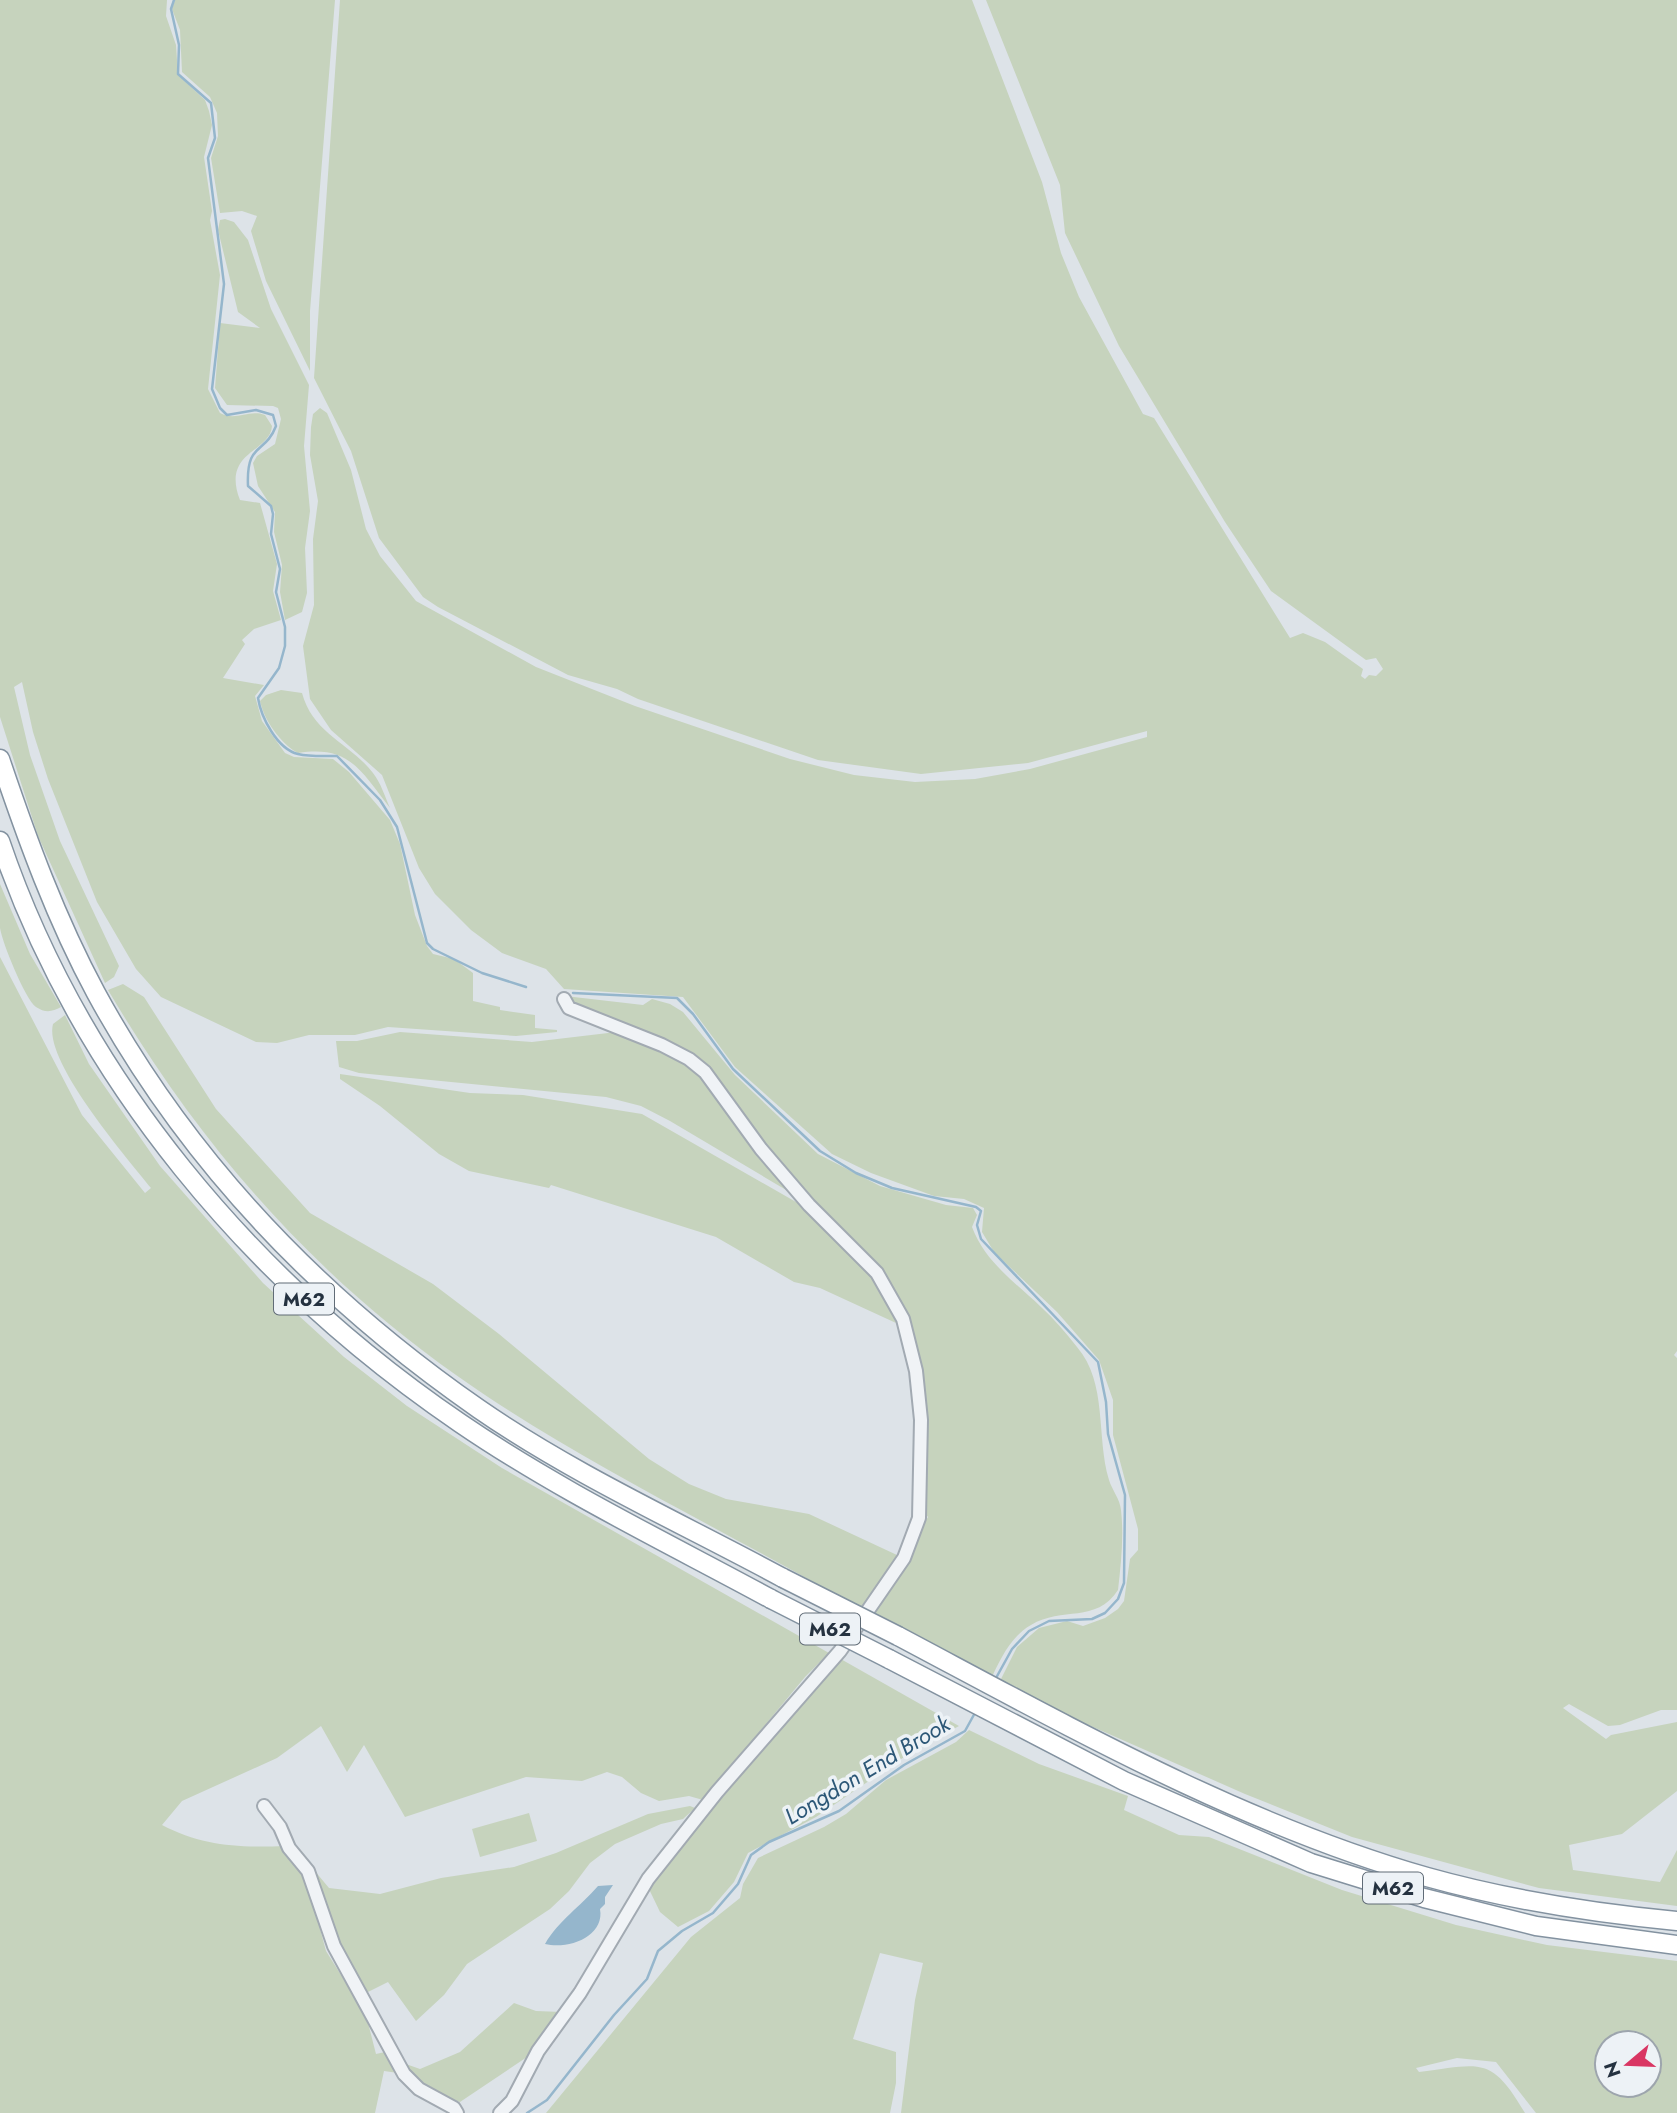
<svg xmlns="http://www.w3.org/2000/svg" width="1677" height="2113" viewBox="0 0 1677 2113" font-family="Jost,sans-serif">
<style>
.green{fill:#c6d3bd;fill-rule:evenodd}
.water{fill:#95b6cc}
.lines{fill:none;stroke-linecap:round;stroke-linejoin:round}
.stream{stroke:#95b6cc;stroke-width:2.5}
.minor-casing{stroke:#a2aab2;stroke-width:16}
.highway-casing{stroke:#8392a0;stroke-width:21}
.minor{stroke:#f0f3f6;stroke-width:12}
.highway{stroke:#fff;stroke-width:18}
.highway-bridge-casing{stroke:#8392a0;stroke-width:21;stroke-linecap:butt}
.highway-bridge{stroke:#fff;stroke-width:18}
.labels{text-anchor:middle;stroke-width:7;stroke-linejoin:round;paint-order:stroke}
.shield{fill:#edf2f6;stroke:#616c77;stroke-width:2}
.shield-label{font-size:19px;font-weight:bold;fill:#253240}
.water-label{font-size:23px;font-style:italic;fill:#2c5777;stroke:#edf2f6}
</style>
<rect width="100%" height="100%" fill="#dde3e8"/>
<g class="green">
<path d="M0 0H167L166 16 176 45 178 75 205 100 209 111 212 125 204 157 212 211 210 220 220 275 208 389 220 413C236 422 248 409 265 415L272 426C270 453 221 451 240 500L260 503 277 564 273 591 281 620 254 629 242 640 245 644 223 678 264 685 255 696 262 721 285 753 294 757 333 759 349 772 390 820 400 844 415 915 427 946 433 954 454 959 473 973V1001L500 1007V1010L535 1015V1028L557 1030V1032L516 1036 388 1027 355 1035H309L277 1043 256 1042 161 997 136 969 97 902 48 779 33 732 22 682 14 687 30 755 60 841 119 966 114 977 105 983 38 836 0 717Z"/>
<path d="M175 0H335L310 311V371L266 281 251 231 257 216 242 211 220 213 211 158 218 136 217 113 210 97 182 72 180 30 172 9Z"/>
<path d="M340 0H972L1042 182 1061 253 1079 297 1143 414 1154 418 1290 638 1303 633 1325 642 1363 669 1361 676 1365 679 1369 675 1376 676 1383 669 1376 658 1366 660 1271 591 1225 522 1119 346 1065 233 1060 185 986 0H1677V1351L1674 1355 1677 1358V1710H1661L1620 1725 1608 1726 1569 1704 1563 1708 1606 1739 1611 1735 1677 1722V1791L1622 1834 1569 1845 1573 1870 1660 1882 1677 1850V1906L1539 1888 1352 1837 1245 1794 998 1685 1017 1647 1039 1628 1067 1621 1083 1626 1105 1618 1118 1609 1124 1601 1130 1559 1138 1550V1529L1113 1435V1400L1099 1360 1057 1312 994 1252 982 1232 984 1208 964 1199 934 1196 871 1173 832 1154 735 1067 683 997 564 989 546 969 502 953 471 930 435 894 419 868 382 775 331 730 310 699 303 646 314 605 313 539 318 501 310 455 311 427 313 414 320 408 327 413 351 470 366 529 380 556 416 601 536 667 635 706 790 759 854 775 915 782 975 779 1030 769 1147 737V731L1028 763 921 774 818 760 638 699 617 689 568 675 438 607 423 597 379 538 351 451 314 378Z"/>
<path d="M225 219 234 222 248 240 271 309 309 385 304 446 310 511 305 548 307 593 302 612 285 620 280 592 282 565 274 532 275 512 258 486 253 463 257 456 275 444 281 419 278 408 273 406 227 405 215 388 220 323 260 328 238 312 218 230 220 220Z"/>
<path d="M281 690 302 693C313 734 350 743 373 773 381 783 385 797 390 808 361 771 350 745 298 753 281 744 264 720 260 701L266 695Z"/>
<path d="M0 884 30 954 61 1007C52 1012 45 1013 36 1007 25 999 2 942 0 928 0 914 0 899 0 884Z"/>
<path d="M0 957 82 1115 145 1193 151 1188C127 1158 43 1061 53 1024L65 1015 89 1064 160 1166 263 1283 344 1357 407 1406 502 1468 829 1653 805 1677 703 1800 689 1796 659 1801 641 1793 622 1777 607 1772 582 1781 526 1777 405 1817 364 1745 347 1772 321 1726 277 1758 182 1801 162 1825C202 1846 240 1848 285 1846L307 1881 326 1951 366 2015 376 2054 385 2052 399 2067 398 2073 384 2071 375 2113H0Z"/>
<path d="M123 984 144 997 216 1109 310 1213 433 1284 499 1334 649 1459 689 1484 726 1499 809 1514 897 1555 862 1610C728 1531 583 1465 456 1375 309 1271 199 1144 108 990Z"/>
<path d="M565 996 643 1005 652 999 670 1004 683 1012 735 1075 818 1154 880 1186 946 1205 973 1208 977 1215 972 1227C985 1262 1015 1282 1041 1307 1054 1319 1066 1333 1077 1347 1108 1383 1096 1437 1109 1480 1112 1490 1120 1499 1121 1510 1124 1536 1121 1564 1118 1590 1096 1624 1062 1606 1031 1625 1010 1637 1000 1660 990 1681L871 1616 928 1517 922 1510 925 1411 905 1313 806 1197 706 1070 577 1009Z"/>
<path d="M625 1031 699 1071 798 1197 670 1121 641 1106 606 1097 359 1073 339 1067 336 1041H357L400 1032 532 1042Z"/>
<path d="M340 1074 470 1093 523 1095 642 1114 803 1206 864 1267 887 1297 896 1323 820 1288 794 1282 716 1237 551 1185 549 1188 469 1171 439 1154 380 1106 340 1079Z"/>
<path d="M839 1658 959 1726 910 1753 816 1817 748 1853 734 1882 709 1911 678 1927 660 1912 648 1887 753 1753Z"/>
<path d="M969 1730 1039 1764 1128 1796 1124 1810 1179 1835 1209 1837 1342 1890 1456 1925 1547 1945 1677 1961V2113H1536L1496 2062 1457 2058 1416 2068 1419 2072C1481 2064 1491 2055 1525 2113H901L915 2000 923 1963 880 1953 853 2039 896 2052V2083L890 2113H546L691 1937 740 1898 743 1884 758 1858 824 1827 846 1814 886 1780 956 1742ZM1607 2043H1649V2085H1607Z"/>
<path d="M690 1806 695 1808 683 1819 661 1824 615 1844 590 1863 569 1891 550 1909 467 1964 444 1995 416 2021 388 1982 366 1993 338 1946 309 1864 329 1888 380 1894 441 1878 514 1867 556 1853 648 1814Z"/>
<path d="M529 1813 537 1841 480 1857 472 1829Z"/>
<path d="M514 2003 536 2011 562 2012 530 2055 460 2102 429 2091 403 2063 420 2069 460 2052Z"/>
</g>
<path class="water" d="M613 1885 605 1897V1904L600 1909C605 1936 569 1950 545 1944 559 1920 580 1907 598 1886Z"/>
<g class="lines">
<g class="stream">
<path d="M174 0 171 9 179 45 178 74 211 103 215 138 208 158 224 284 212 389 220 408 227 415 256 410 273 415 276 426C265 455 246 441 248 486L271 506 273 514 271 534 280 569 276 592 285 627V646L279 668 258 698C261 717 277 749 298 754 310 757 324 756 337 756L380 800 397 827 427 943 433 949 482 973 526 987"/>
<path d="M573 993 677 998 693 1014 733 1069 820 1151 856 1173 892 1188 976 1207 981 1211 977 1225 981 1239 1098 1362 1106 1402 1108 1434 1125 1495 1124 1583 1118 1599 1105 1613 1092 1619 1049 1621 1029 1631 1012 1649 996 1678"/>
<path d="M527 2113 547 2100 614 2015 647 1979 658 1951 682 1931 713 1913 738 1884 751 1855 769 1842 839 1811 904 1765 965 1731 976 1711"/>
</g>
<g class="minor-casing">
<g id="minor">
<path d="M264 1806 280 1827 289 1848 308 1871 334 1946 404 2074 419 2089 454 2108 457 2113"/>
<path d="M500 2113 512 2101 538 2051 580 1993 648 1879 717 1792 840 1651 904 1558 919 1518 921 1420 916 1371 903 1319 877 1273 809 1205 761 1149 705 1072 689 1059 662 1045 569 1008 564 999"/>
</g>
</g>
<g class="highway-casing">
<g id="highway">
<path d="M0 759C27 839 56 919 96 993 188 1162 322 1300 479 1409 573 1474 683 1524 783 1578"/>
<path d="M0 841C81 1080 253 1282 460 1423 558 1490 666 1542 771 1599"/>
<path d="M898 1636C1068 1726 1241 1824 1427 1877 1509 1900 1593 1913 1677 1921"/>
<path d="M889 1659 1124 1781 1311 1863 1424 1898 1536 1926 1677 1945"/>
</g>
</g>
<use href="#minor" class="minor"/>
<use href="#highway" class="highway"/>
<g class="highway-bridge-casing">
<g id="highway-bridge">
<path d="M783 1578 898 1636"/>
<path d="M771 1599 889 1659"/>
</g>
</g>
<use href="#highway-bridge" class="highway-bridge"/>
</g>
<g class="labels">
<g class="shield">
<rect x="274" y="1283.5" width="60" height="31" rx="5"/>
<rect x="800" y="1613.5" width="60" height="31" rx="5"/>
<rect x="1363" y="1872.5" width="60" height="31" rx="5"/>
</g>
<g class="shield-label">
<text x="304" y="1306">M62</text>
<text x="830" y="1636">M62</text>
<text x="1393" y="1895">M62</text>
</g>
<g class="water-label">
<text transform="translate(867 1770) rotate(-31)" y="8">Longdon End Brook</text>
</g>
</g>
<g transform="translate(1628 2064) rotate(251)"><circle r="33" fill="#edf2f6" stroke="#9da5ad" stroke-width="2"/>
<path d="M0-5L12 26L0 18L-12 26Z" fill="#d93663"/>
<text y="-10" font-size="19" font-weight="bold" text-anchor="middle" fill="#253240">N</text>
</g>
</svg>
